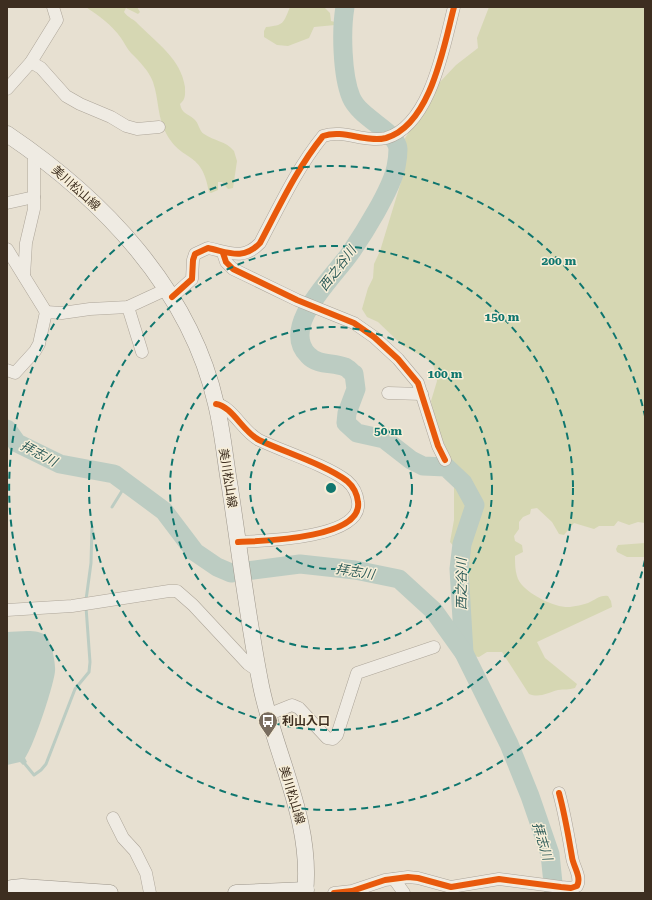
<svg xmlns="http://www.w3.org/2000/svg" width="652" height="900" viewBox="0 0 652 900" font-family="'Roboto Serif','Noto Sans JP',serif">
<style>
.green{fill:#d6d7b3}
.water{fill:#bcccc2}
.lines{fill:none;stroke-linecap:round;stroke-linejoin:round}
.stream{stroke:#bcccc2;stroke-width:3}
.river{stroke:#bcccc2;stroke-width:19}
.street-casing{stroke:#ada599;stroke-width:13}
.secondary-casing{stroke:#9c958a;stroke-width:17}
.street{stroke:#efebe3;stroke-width:12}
.secondary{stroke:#efebe3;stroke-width:16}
.cycleway-casing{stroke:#f7eed8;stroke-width:8}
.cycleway{stroke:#e8590c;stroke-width:6}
.ring{fill:none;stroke:#0f766e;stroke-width:2;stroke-dasharray:7 5}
.labels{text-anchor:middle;stroke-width:3;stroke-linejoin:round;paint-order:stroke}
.street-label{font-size:12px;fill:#3d2e20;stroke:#f7eed8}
.poi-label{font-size:12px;font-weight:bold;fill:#3d2e20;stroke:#f7eed8;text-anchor:start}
.water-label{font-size:13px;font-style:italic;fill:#2f5d5a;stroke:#f7eed8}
.centre{fill:#0f766e;stroke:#f7eed8;stroke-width:2}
.ring-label{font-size:12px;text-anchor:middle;font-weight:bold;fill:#0f766e;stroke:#f7eed8;stroke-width:3;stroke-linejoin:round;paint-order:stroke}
</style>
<rect width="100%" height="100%" fill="#e7e0d1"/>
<g class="green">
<path d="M86 7H137L140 12 138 14 126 8 124 12C128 18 134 19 138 24 157 43 181 59 185 87 185 94 186 99 180 104 182 114 187 113 194 119 199 123 199 131 204 134 214 141 226 141 234 151L237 161 233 188 228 189 222 182H218V190L211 193 209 192C202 150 183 163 167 135 157 118 159 99 153 82 149 71 139 61 131 53 127 49 124 42 121 38 112 25 99 16 86 7Z"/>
<path d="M290 7H324L330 13 331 21 347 25 352 36 349 60 356 92 360 103 379 123V129C374 131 370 128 365 124 335 102 339 63 337 30L335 25 314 27 309 38 288 46 277 45 264 37V31L266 27C284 25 283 24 290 7Z"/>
<path d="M489 7H645V523L638 522 629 525 618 521 614 526H599L594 529 574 523 564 535 559 534 552 522 537 508 531 509 530 514 523 517 519 522V529L514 536 515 541 522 545 523 552 515 556C515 565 515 578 522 585 532 596 555 608 570 607 575 606 583 605 588 603 596 600 599 595 608 596L611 601 612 607 537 642 545 658 577 684 575 688C569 690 564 689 558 690 547 693 540 698 529 694L502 652H487L479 657 473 656 469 652 462 569C463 552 459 553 450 542L454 520V484L451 464 437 429 431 401 437 381 434 367 427 359 402 345 378 322 367 317 362 309 368 288 373 278 374 264 380 251 401 182 406 151 405 138 426 107 439 83 456 65 478 48 477 38Z"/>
<path d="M645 543V557H627L617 552 616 549 618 545Z"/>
</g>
<path class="water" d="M7 632C18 632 38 628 46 636 51 640 56 664 55 671 54 685 33 748 25 758L27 762 23 765 20 762 7 765Z"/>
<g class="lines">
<g class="stream">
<path d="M112 507 127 483"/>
<path d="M86 600 91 563 92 527"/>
<path d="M25 764 34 775 41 770 46 764 75 689 89 672 90 662 86 607"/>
</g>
<g class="river">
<path d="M345 7C341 30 342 75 351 97 360 119 397 131 398 149 398 155 397 162 396 167 391 190 364 233 351 252 335 276 279 326 308 355 318 366 333 362 345 367 348 368 351 372 354 374L356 389 347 413 346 423 357 433 384 439 411 460 423 466 446 467 463 483 475 505 462 544 459 569 464 653"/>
<path d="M7 429 17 443 60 464 114 474 164 511 195 552 217 567 231 573 300 564 355 570 399 579 434 611 464 653 509 744 530 796 550 854 554 893"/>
</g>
<g class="street-casing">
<g id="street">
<path d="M31 62 41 68 66 96 80 104 111 117 126 126 137 129 159 127"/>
<path d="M7 89 31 62 57 20 53 7"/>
<path d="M7 203 34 197"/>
<path d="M7 249 46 312"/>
<path d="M223 253 226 262 233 269 297 300 354 323 374 337 398 359 418 383 438 446 445 460"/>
<path d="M24 276 26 243 34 209V152"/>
<path d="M172 297 192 279 193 260 195 254 208 248C228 252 243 261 260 243 279 207 297 168 323 136 344 129 365 143 386 138 431 125 444 45 454 7"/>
<path d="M128 307 142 352"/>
<path d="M7 370 15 373 35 351 39 344 46 312 62 313 90 309 128 307 167 289"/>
<path d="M388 393 422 394"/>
<path d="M216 404C232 406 243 432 259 440 284 452 326 465 347 481 354 487 357 493 358 502 363 539 261 541 238 542"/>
<path d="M7 610 72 606 169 591H177L193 605 248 664 258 671"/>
<path d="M267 715 292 705 299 708 327 738 333 739 337 735 357 673 434 647"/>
<path d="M113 818 123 838 135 851 146 873 150 893"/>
<path d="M394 879 404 893"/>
<path d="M334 893 352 891 385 880 408 877 418 878 451 887 499 879 561 887 571 888 577 886C582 877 573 866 572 857 568 834 565 815 559 793"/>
</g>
</g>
<g class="secondary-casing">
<g id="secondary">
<path d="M7 134C102 198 190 289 216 404 223 432 225 460 230 488 240 554 248 621 261 686 275 755 313 821 305 893"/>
<path d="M7 890 12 888 22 887 110 893"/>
<path d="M236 893 306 890"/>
</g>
</g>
<use href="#street" class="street"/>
<use href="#secondary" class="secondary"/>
<g class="cycleway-casing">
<g id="cycleway">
<path d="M223 253 226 262 233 269 297 300 354 323 374 337 398 359 418 383 438 446 445 460"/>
<path d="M172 297 192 279 193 260 195 254 208 248C228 252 243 261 260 243 279 207 297 168 323 136 344 129 365 143 386 138 431 125 444 45 454 7"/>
<path d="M216 404C232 406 243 432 259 440 284 452 326 465 347 481 354 487 357 493 358 502 363 539 261 541 238 542"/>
<path d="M334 893 352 891 385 880 408 877 418 878 451 887 499 879 561 887 571 888 577 886C582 877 573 866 572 857 568 834 565 815 559 793"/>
</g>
</g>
<use href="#cycleway" class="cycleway"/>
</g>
<g class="ring">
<circle cx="331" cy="488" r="81"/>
<circle cx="331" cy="488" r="161"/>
<circle cx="331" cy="488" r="242"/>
<path d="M645 560A322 322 0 1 1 645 416"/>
</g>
<defs>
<g id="bus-pin" transform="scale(1)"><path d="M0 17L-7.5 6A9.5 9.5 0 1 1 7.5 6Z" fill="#786c5e" stroke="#f7eed8"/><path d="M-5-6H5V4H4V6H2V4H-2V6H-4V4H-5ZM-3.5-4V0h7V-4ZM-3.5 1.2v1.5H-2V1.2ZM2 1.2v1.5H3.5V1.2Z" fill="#fff"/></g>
</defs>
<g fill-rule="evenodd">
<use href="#bus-pin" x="268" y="721"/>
</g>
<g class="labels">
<g class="street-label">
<text transform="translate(76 188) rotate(42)" y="4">美川松山線</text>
<text transform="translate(228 478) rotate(81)" y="4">美川松山線</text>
<text transform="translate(292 795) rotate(73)" y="4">美川松山線</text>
</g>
<g class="poi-label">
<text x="282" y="725">利山入口</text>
</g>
<g class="water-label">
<text transform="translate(337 268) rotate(-53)" y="5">西之谷川</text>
<text transform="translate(39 453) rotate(28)" y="5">拝志川</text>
<text transform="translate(355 571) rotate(9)" y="5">拝志川</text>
<text transform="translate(461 584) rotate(-90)" y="5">西之谷川</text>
<text transform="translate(543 841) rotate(73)" y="5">拝志川</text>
</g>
</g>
<circle cx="331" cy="488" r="6" class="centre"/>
<g class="ring-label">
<text x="559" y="265">200 m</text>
<text x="502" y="321">150 m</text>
<text x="445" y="378">100 m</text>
<text x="388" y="435">50 m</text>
</g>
<rect width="652" height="900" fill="none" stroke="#3d2e20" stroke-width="16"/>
</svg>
